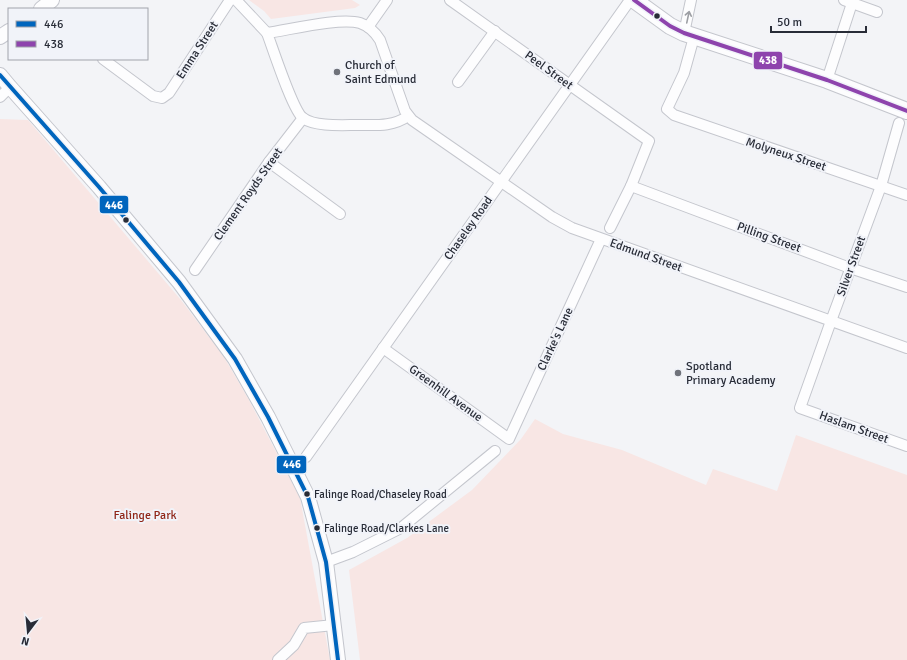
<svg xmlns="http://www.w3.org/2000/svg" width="907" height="660" viewBox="0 0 907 660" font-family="Signika,sans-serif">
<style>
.green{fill:#f8e6e4}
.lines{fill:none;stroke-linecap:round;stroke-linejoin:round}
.street-casing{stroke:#c4c6cd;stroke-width:12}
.secondary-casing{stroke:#c4c6cd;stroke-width:16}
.primary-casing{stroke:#c4c6cd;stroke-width:18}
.street{stroke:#fdfdfe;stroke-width:10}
.secondary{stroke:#fdfdfe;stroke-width:14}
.primary{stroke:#fdfdfe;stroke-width:16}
.bus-1-casing{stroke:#f1f3f9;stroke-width:7}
.bus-2-casing{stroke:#f1f3f9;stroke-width:7}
.bus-1{stroke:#0065bd;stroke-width:4}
.bus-2{stroke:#8e44ad;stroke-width:4}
.oneway{stroke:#9d9fa4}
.bus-dot{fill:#282c37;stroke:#f1f3f9;stroke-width:1.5}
.poi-dot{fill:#6f727a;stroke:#f1f3f9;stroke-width:1.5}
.labels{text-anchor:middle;stroke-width:4;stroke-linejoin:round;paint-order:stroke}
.bus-label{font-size:11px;fill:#282c37;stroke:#f1f3f9;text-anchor:start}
.street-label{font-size:12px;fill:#282c37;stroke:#f1f3f9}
.poi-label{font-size:12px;fill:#282c37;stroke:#f1f3f9;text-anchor:start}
.park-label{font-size:12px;fill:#902618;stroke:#f1f3f9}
.line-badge{stroke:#f1f3f9;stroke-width:1.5}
.badge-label{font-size:11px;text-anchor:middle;font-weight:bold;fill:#fff}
</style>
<rect width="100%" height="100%" fill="#f3f4f7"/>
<g class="green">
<path d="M249 0H352L360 5 355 8 271 19 264 11Z"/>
<path d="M0 119 28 120 181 300 224 357 249 400 300 498 330 660H0Z"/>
<path d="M535 419 563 434 622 450 706 485 713 469 777 491 796 435 907 475V660H360L349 570 407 538 472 490 521 439Z"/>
</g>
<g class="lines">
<g class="street-casing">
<g id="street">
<path d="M236 0 267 33"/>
<path d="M450 0 649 141 631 186 610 228"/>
<path d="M844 0 877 12"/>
<path d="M368 27 387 0"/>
<path d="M684 33 691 0"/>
<path d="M694 37 684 73 667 109 674 115 907 195"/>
<path d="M103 59 153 96 162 98 169 93 230 0"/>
<path d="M827 80 852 3"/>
<path d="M458 82 495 31"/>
<path d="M0 97 10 87"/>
<path d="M408 116C393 127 375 125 357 125 343 125 315 127 303 118 293 111 273 49 267 33 289 30 340 17 360 23 369 26 375 32 380 40L405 111 412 120 552 217 572 228 907 348"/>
<path d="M899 123 881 186 831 321 800 408 907 446"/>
<path d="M269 162 340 214"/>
<path d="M631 186 850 268 907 287"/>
<path d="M195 270 269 162 303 118"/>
<path d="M383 348 509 439 601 239"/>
<path d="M306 457 630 0"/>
<path d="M326 562 353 552 401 528 495 451"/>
<path d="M278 660 294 645 304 628 334 625"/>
</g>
</g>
<g class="secondary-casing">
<g id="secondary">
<path d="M41 9 52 0"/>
<path d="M0 37 9 31"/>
<path d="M0 75 10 87 99 187 179 282 235 359 268 417 308 497 326 562 338 660"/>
</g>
</g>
<g class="primary-casing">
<path id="primary" d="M634 0 670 26 684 33 827 80 907 111"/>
</g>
<use href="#street" class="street"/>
<use href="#secondary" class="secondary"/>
<use href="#primary" class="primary"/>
<g class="bus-1-casing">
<path id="bus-1" d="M0 75 99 187 179 282 235 359 268 417 308 497 326 562 338 660"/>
</g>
<g class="bus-2-casing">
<path id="bus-2" d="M634 0 670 26 684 33 827 80 907 111"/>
</g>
<use href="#bus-1" class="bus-1"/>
<use href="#bus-2" class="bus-2"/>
</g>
<defs><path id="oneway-shaft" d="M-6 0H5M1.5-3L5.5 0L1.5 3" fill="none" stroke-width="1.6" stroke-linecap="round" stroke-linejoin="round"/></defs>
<use class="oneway" href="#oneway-shaft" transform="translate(688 17) rotate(-78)"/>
<g class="bus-dot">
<circle cx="657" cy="16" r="3.5"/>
<circle cx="126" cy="220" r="3.5"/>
<circle cx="307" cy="494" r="3.5"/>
<circle cx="317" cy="528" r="3.5"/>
</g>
<g class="poi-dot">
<circle cx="337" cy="72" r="4"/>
<circle cx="678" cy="373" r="4"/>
</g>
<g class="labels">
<g class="bus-label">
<text x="314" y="498">Falinge Road/Chaseley Road</text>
<text x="324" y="532">Falinge Road/Clarkes Lane</text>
</g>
<g class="street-label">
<text transform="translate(197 50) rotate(-57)" y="4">Emma Street</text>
<text transform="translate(549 70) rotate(36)" y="4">Peel Street</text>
<text transform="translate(786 154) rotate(18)" y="4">Molyneux Street</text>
<text transform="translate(248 194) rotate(-55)" y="4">Clement Royds Street</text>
<text transform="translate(468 228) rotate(-55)" y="4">Chaseley Road</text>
<text transform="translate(769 237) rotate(20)" y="4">Pilling Street</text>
<text transform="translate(646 255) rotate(20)" y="4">Edmund Street</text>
<text transform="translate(851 266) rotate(-70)" y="4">Silver Street</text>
<text transform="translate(555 339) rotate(-65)" y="4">Clarke's Lane</text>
<text transform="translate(446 393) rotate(36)" y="4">Greenhill Avenue</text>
<text transform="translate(854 427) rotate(20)" y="4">Haslam Street</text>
</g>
<g class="poi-label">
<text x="345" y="69">Church of<tspan x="345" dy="14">Saint Edmund</tspan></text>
<text x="686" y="370">Spotland<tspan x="686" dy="14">Primary Academy</tspan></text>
</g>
<g class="park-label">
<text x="145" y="519">Falinge Park</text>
</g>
</g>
<g class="line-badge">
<rect x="753" y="51" width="30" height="19" rx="4" fill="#8e44ad"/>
<rect x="99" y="195" width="30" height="19" rx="4" fill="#0065bd"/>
<rect x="276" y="455" width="31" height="19" rx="4" fill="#0065bd"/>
</g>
<g class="badge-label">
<text x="768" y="64">438</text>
<text x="114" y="209">446</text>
<text x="292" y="468">446</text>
</g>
<rect x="8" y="8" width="140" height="52" fill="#f1f3f9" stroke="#a1a3ab"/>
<rect x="16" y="21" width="20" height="6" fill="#0065bd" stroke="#a1a3ab"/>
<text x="44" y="28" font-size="12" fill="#282c37">446</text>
<rect x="16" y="41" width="20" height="6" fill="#8e44ad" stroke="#a1a3ab"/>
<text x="44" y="48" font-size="12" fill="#282c37">438</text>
<g transform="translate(28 632) rotate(196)" stroke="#f1f3f9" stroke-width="3" paint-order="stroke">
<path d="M0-3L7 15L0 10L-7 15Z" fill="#282c37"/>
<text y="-6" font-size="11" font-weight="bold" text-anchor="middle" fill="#282c37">N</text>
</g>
<path d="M771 26v6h95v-6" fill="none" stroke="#282c37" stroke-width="2"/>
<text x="777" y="26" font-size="12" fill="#282c37" stroke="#f1f3f9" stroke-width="3" paint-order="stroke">50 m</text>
</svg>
